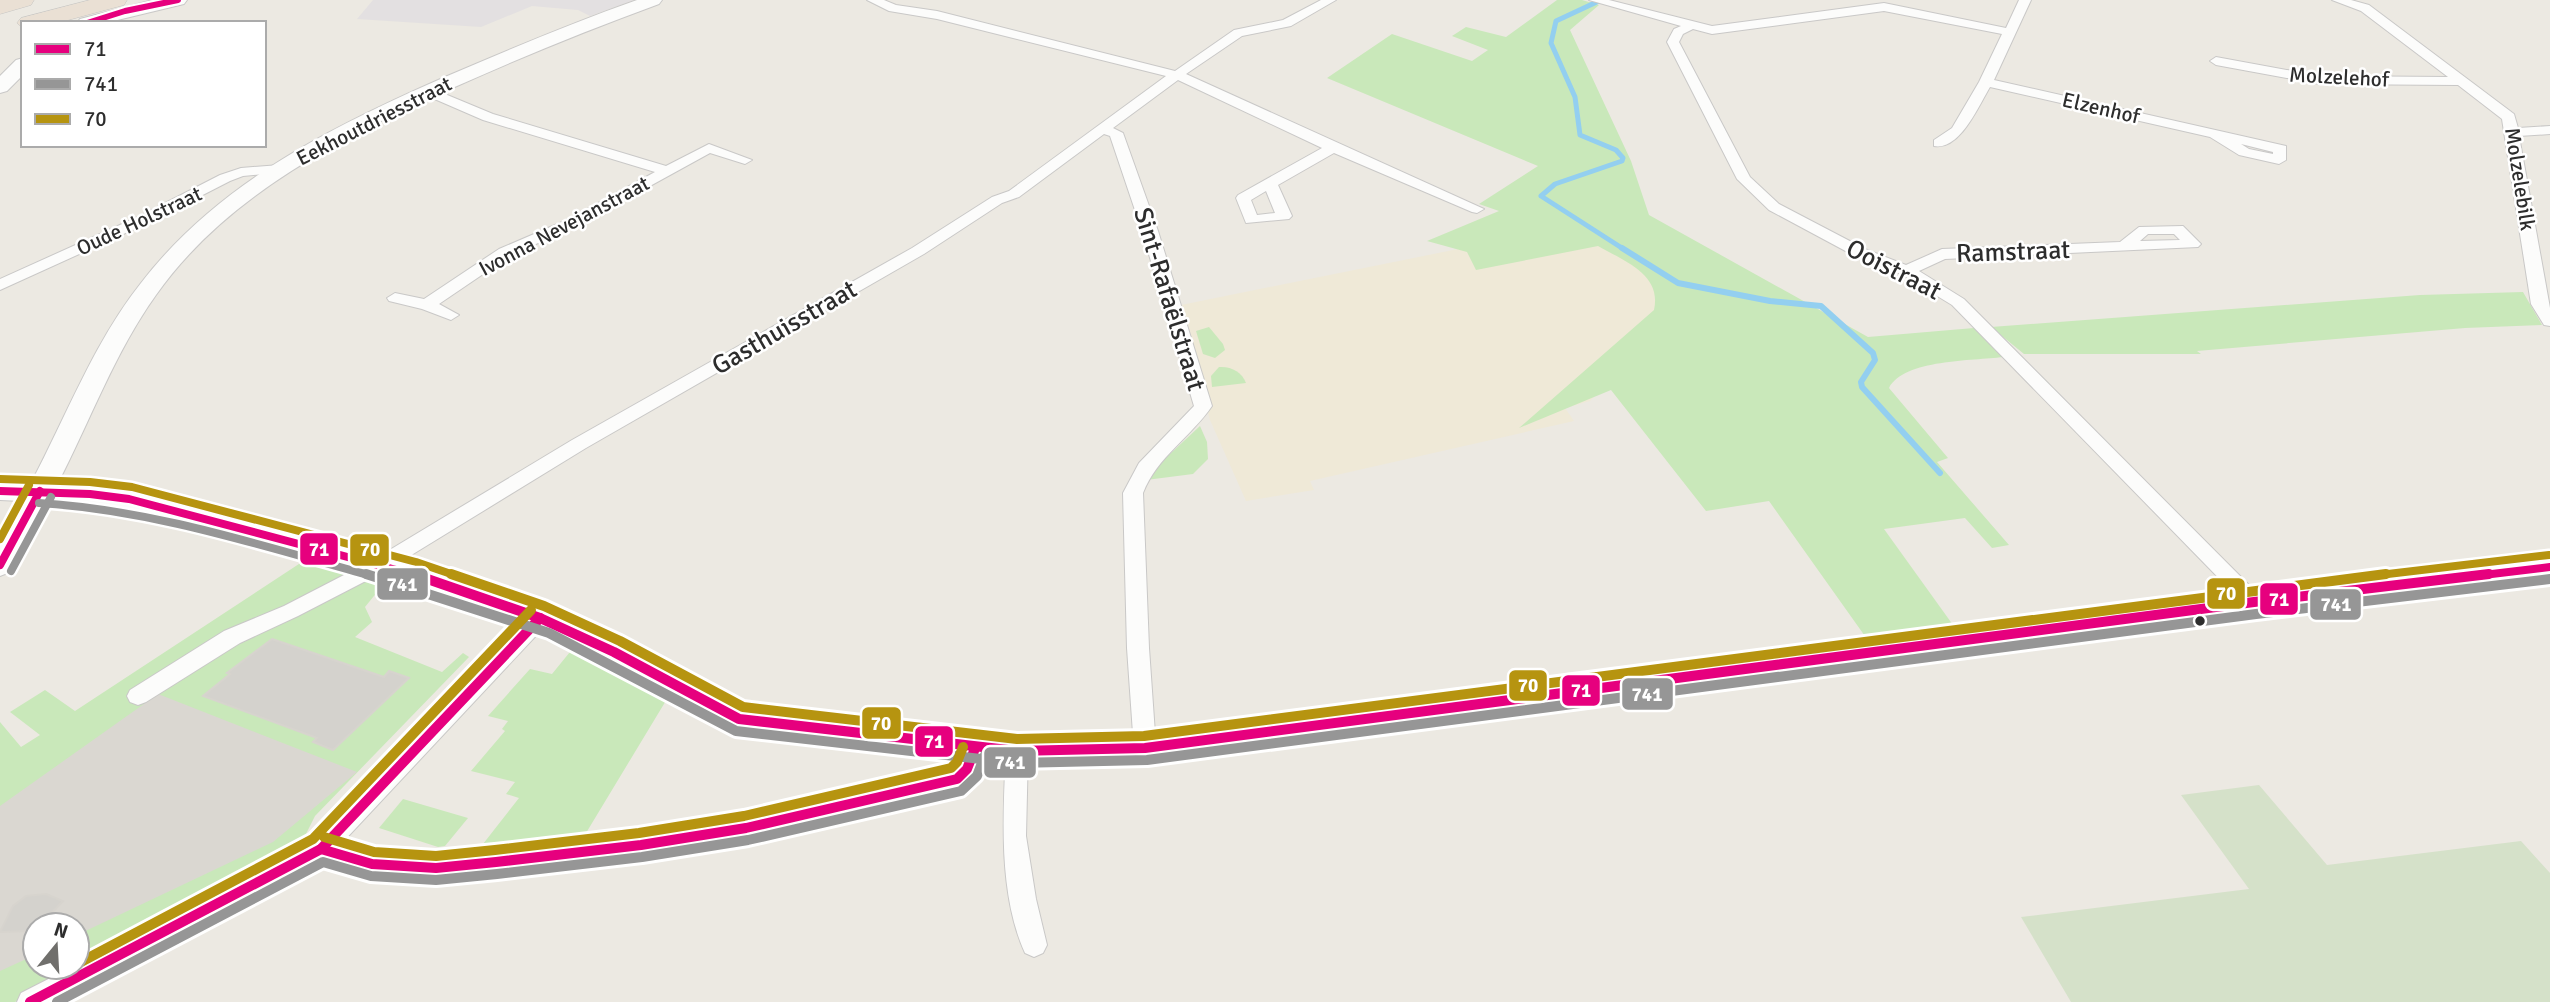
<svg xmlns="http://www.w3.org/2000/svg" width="2550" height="1002" viewBox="0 0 2550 1002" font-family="Signika,sans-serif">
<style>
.industrial{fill:#e3e0e1}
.education{fill:#efe9d7}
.green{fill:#c9e8ba}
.cemetery{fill:#d5e1c9}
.plaza{fill:#dad7d1}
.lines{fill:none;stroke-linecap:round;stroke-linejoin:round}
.stream-far1{stroke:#93cff0;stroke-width:5}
.stream{stroke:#93cff0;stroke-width:6}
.building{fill:#d4d2cd;stroke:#d7d4ce;stroke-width:2}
.street-casing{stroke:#c9c8c7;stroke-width:2}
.secondary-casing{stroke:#c9c8c7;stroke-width:2}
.highway-casing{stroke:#c6c5c3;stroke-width:1}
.street{fill:#fcfcfb;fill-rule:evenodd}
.secondary{fill:#fcfcfb;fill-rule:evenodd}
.highway{fill:#eae0d4;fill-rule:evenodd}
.bus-1-far2-casing{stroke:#fff;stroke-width:10}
.bus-1-far1-casing{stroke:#fff;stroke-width:13}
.bus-1-casing{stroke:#fff;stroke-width:16}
.bus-2-far1-casing{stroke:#fff;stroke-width:13}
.bus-2-casing{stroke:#fff;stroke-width:16}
.bus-3-far1-casing{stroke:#fff;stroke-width:13}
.bus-3-casing{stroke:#fff;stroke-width:16}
.bus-1-far2{stroke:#e6007e;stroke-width:6}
.bus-1-far1{stroke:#e6007e;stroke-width:8}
.bus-1{stroke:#e6007e;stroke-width:10}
.bus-2-far1{stroke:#969696;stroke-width:8}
.bus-2{stroke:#969696;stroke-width:10}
.bus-3-far1{stroke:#b69410;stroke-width:8}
.bus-3{stroke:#b69410;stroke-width:10}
.bus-dot{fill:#2d2d2d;stroke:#fff;stroke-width:2.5}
.labels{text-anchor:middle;stroke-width:5;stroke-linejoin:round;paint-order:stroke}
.far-street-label{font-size:21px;fill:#2d2d2d;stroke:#fff}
.street-label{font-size:26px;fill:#2d2d2d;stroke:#fff}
.line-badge{stroke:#fff;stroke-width:2.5}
.badge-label{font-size:19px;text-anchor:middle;font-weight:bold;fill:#fff}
</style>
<rect width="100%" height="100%" fill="#ece9e2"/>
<path class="industrial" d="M373 0H634L590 16 578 10 532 6 481 27 357 19Z"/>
<path class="education" d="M1577 225 1675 286 1627 362 1590 401 1565 408 1574 421 1310 481 1314 490 1246 501 1210 420 1181 305Z"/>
<g class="green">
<path d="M1557 0H1582L1599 5 1570 30 1631 161 1649 215 1868 337 1974 328 2003 357C1973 361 1904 359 1889 388L1948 458 1937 462 2009 545 1992 548 1965 518 1884 529 1953 625 1867 639 1769 501 1706 511 1611 390 1519 428 1654 310C1662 274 1624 261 1598 246L1476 270 1467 252 1427 241 1499 211 1479 204 1538 166 1327 78 1392 34 1472 61 1488 50 1452 36 1466 27 1506 37Z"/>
<path d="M2523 292 2542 325 2465 328 2197 351 2201 354H2024L1991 327 2420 295Z"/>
<path d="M1209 327 1223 344 1225 350 1215 358 1203 354 1196 331Z"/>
<path d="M1219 367C1231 366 1242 372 1246 383L1212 387 1211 376Z"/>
<path d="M1200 426 1207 442 1208 459 1193 474 1146 480 1155 468Z"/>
<path d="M305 560 393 579 378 591 365 607 372 622 355 637 442 672 463 653 469 657 315 816 298 850 77 966V925H35V967H76L15 1002H0V722L21 747 40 735 10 712 45 690 75 711Z"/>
<path d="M574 647 670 694 583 838 483 844 519 798 506 794 515 782 471 771 505 731 502 729 508 721 488 716 530 669 552 674Z"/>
<path d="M403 799 468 818 445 846 438 847 379 828Z"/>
</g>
<path class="cemetery" d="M2259 785 2327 865 2521 841 2550 873V1002H2071L2021 917 2249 889 2181 795Z"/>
<path class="plaza" d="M158 694 357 772 273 842 77 935V925H35V955L0 971V806Z"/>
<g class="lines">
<path class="stream-far1" d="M1601 0 1556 21 1551 43 1575 97 1580 135 1616 150 1623 158 1622 161 1555 184 1541 196 1625 250"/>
<path class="stream" d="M1622 248 1678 283 1770 301 1821 306 1873 353 1875 360 1861 382 1862 387 1940 473"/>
</g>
<g class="building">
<path d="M272 639 384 677 389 671 409 678 333 750 313 742 317 738 203 696 230 674 227 673Z"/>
<path d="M46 894 63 901 41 924 35 925 29 931 0 932 13 906 26 896Z"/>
</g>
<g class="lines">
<g class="street-casing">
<g id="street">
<path d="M867 0H884L896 5 937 11 1175 71 1234 30 1283 20 1321 0H1336L1291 26 1242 36 1186 74 1484 209 1477 213 1472 212 1334 153 1278 185 1292 216 1289 219 1246 223 1236 198 1238 195 1322 148 1178 80 1113 128 1123 133 1158 231 1212 406C1191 437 1157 457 1143 493L1149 648 1156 748 1153 755 1145 757 1137 755 1134 748 1127 648 1123 493 1139 463 1194 406 1142 231 1110 136 1104 134 1019 197 1002 203 924 254 586 448 387 570 298 616 240 643 146 702 138 705 130 702 127 696 130 690 224 631 284 606 373 560 572 440 912 248 992 197 1009 191 1166 76 937 19 889 11ZM1266 191 1275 213 1257 215 1251 200Z"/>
<path d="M1589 0H1609L1712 26 1884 3 2006 28 2019 0H2031L1994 80 2286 146V160L2279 164 2239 155 2210 137 1990 87C1979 105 1960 151 1934 146V140L1952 128 1979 82 2002 34 1884 11 1712 34 1693 29 1683 34 1679 42 1750 177 1779 204 1865 249 1906 265 1942 249 2120 242 2139 227 2183 226 2201 244 2198 247 1945 259 1919 271 1964 299 2261 597 2264 602 2261 607 2254 610 2247 607 1952 305 1901 274 1853 255 1769 210 1737 179 1667 42 1674 29 1681 26ZM2241 144 2273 152V154L2249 149ZM2148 234H2174L2180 240 2140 241Z"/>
<path d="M2332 0H2351L2369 5 2514 114 2518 128 2550 126V134L2519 136 2550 308V326L2544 325 2531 304 2502 119 2458 85 2320 84 2216 65 2210 61 2216 57 2320 76 2448 77 2361 11Z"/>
<path d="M428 87 493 114 666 166 709 144 752 160 745 164 710 153 579 225 511 255 439 304 459 315 451 320 422 309 389 301 387 298 395 293 424 299 499 249 569 219 655 172 483 120 423 94V88Z"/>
<path d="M280 165 287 169 285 172 243 176 230 181 152 221 0 290V279L142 215 220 175 241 168Z"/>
<path d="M540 610 547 612 550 618 547 624 341 844 372 853 436 857 641 835 746 818 950 771 958 764 967 741 975 739 983 741 986 748 975 776 965 786 746 838 641 855 496 873 436 879 372 875 323 860 56 1002H17L21 993 72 967H77V964L312 842 533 612Z"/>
<path d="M1017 742 1025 744 1028 751 1026 836 1036 899 1047 945 1043 953 1034 957 1025 953C998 894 1003 814 1006 751L1009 744Z"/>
</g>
</g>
<g class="secondary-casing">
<g id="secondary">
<path d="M153 0H187L184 4 105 23H77L80 19Z"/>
<path d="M637 0H662L659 4C591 29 524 56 457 86 346 135 228 193 156 295 115 352 90 421 58 483L129 489 423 566 551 610 625 644 745 707 1017 737 1145 734 2254 591 2550 556V578L2254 613 1145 762 1017 765 739 732 603 660 529 626 406 583 129 509 48 502 10 572 0 576V538L21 501 0 500V482L31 483C66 417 94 342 141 283 218 183 331 127 445 77 508 50 572 23 637 0Z"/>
<path d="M23 58V75L7 91 0 93V76L16 60Z"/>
</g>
</g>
<g class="highway-casing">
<g id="highway">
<path d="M0 0H34L31 5 0 14Z"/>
<path d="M90 0H127L124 5 57 23H23V28L17 23 21 18Z"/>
</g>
</g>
<use href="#street" class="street"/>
<use href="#secondary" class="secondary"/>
<use href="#highway" class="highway"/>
<g class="bus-1-far2-casing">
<path id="bus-1-far2" d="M87 23 125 11 178 0"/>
</g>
<g class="bus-1-far1-casing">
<g id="bus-1-far1">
<path d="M0 491 90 494 129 499 419 576"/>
<path d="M0 565 40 491"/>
<path d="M2475 576 2550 567"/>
</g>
</g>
<g class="bus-1-casing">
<g id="bus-1">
<path d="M413 574 540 618 614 652 739 719 1017 751 1145 748 2254 602 2489 574"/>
<path d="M321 849 372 864 436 868 496 862 641 845 746 828 957 779 967 769 974 751"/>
<path d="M30 1002 321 849 540 618"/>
</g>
</g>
<g class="bus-2-far1-casing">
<g id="bus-2-far1">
<path d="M39 503C154 510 262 546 372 576"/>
<path d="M11 571 51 497"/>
</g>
</g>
<g class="bus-2-casing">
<g id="bus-2">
<path d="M366 574 549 633 736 731 1016 763 1147 760 2256 614 2550 579"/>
<path d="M57 1002 323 862 371 876 436 880 497 874 642 857 748 840 961 791 977 776 985 755"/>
</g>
</g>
<g class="bus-3-far1-casing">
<g id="bus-3-far1">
<path d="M0 479 90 482 132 487 416 562 457 576"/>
<path d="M0 539 29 485"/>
<path d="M2371 576 2549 555"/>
</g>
</g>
<g class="bus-3-casing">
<g id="bus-3">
<path d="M451 574 544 606 620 641 743 707 1017 739 1144 736 2386 574"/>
<path d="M324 837 374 852 436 856 495 850 639 833 744 816 951 768 957 762 963 747"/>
<path d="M77 964 313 839 531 610"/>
</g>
</g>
<use href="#bus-1-far2" class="bus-1-far2"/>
<use href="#bus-1-far1" class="bus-1-far1"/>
<use href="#bus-1" class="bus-1"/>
<use href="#bus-2-far1" class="bus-2-far1"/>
<use href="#bus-2" class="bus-2"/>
<use href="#bus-3-far1" class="bus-3-far1"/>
<use href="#bus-3" class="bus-3"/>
</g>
<circle class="bus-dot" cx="2200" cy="621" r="6"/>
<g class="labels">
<g class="far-street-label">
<text transform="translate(2339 77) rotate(3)" y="7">Molzelehof</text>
<text transform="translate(2101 108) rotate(13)" y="7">Elzenhof</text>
<text transform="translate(374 121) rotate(-27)" y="7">Eekhoutdriesstraat</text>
<text transform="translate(2520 179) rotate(81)" y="7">Molzelebilk</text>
<text transform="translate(139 221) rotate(-25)" y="7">Oude Holstraat</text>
<text transform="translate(564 226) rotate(-28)" y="7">Ivonna Nevejanstraat</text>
</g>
<g class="street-label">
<text transform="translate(2013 251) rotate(-2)" y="9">Ramstraat</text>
<text transform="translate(1894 269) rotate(27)" y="9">Ooistraat</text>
<text transform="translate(1170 299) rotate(73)" y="9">Sint-Rafaëlstraat</text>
<text transform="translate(784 327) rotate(-30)" y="9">Gasthuisstraat</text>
</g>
</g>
<g class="line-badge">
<rect x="299" y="532" width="40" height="34" rx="7" fill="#e6007e"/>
<rect x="349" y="533" width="41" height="34" rx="7" fill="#b69410"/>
<rect x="376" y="567" width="53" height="34" rx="7" fill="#969696"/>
<rect x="2206" y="577" width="40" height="33" rx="7" fill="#b69410"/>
<rect x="2259" y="582" width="40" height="34" rx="7" fill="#e6007e"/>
<rect x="2309" y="588" width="53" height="33" rx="7" fill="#969696"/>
<rect x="1508" y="669" width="40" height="33" rx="7" fill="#b69410"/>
<rect x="1561" y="674" width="40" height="33" rx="7" fill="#e6007e"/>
<rect x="1621" y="677" width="53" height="34" rx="7" fill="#969696"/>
<rect x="861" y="706" width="41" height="34" rx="7" fill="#b69410"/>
<rect x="914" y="725" width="40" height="33" rx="7" fill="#e6007e"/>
<rect x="983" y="746" width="54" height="33" rx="7" fill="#969696"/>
</g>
<g class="badge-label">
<text x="319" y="556">71</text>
<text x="370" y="556">70</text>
<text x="402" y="591">741</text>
<text x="2226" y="600">70</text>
<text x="2279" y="606">71</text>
<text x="2336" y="611">741</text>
<text x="1528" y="692">70</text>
<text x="1581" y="697">71</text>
<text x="1647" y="701">741</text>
<text x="881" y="730">70</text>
<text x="934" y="748">71</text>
<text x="1010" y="769">741</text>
</g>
<rect x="21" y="21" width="245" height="126" fill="#ffffff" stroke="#ababab" stroke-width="2"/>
<rect x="35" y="44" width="35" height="10" fill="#e6007e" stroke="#ababab" stroke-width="2"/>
<text x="84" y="56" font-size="21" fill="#2d2d2d">71</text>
<rect x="35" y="79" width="35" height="10" fill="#969696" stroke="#ababab" stroke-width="2"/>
<text x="84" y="91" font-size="21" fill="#2d2d2d">741</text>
<rect x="35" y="114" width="35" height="10" fill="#b69410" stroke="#ababab" stroke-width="2"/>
<text x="84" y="126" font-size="21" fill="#2d2d2d">70</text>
<g transform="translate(56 946) rotate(18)"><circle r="33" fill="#ffffff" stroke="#ababab" stroke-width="2"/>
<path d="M0-5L12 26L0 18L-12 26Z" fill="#706f6c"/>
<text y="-10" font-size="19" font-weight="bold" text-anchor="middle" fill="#2d2d2d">N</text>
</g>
</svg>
